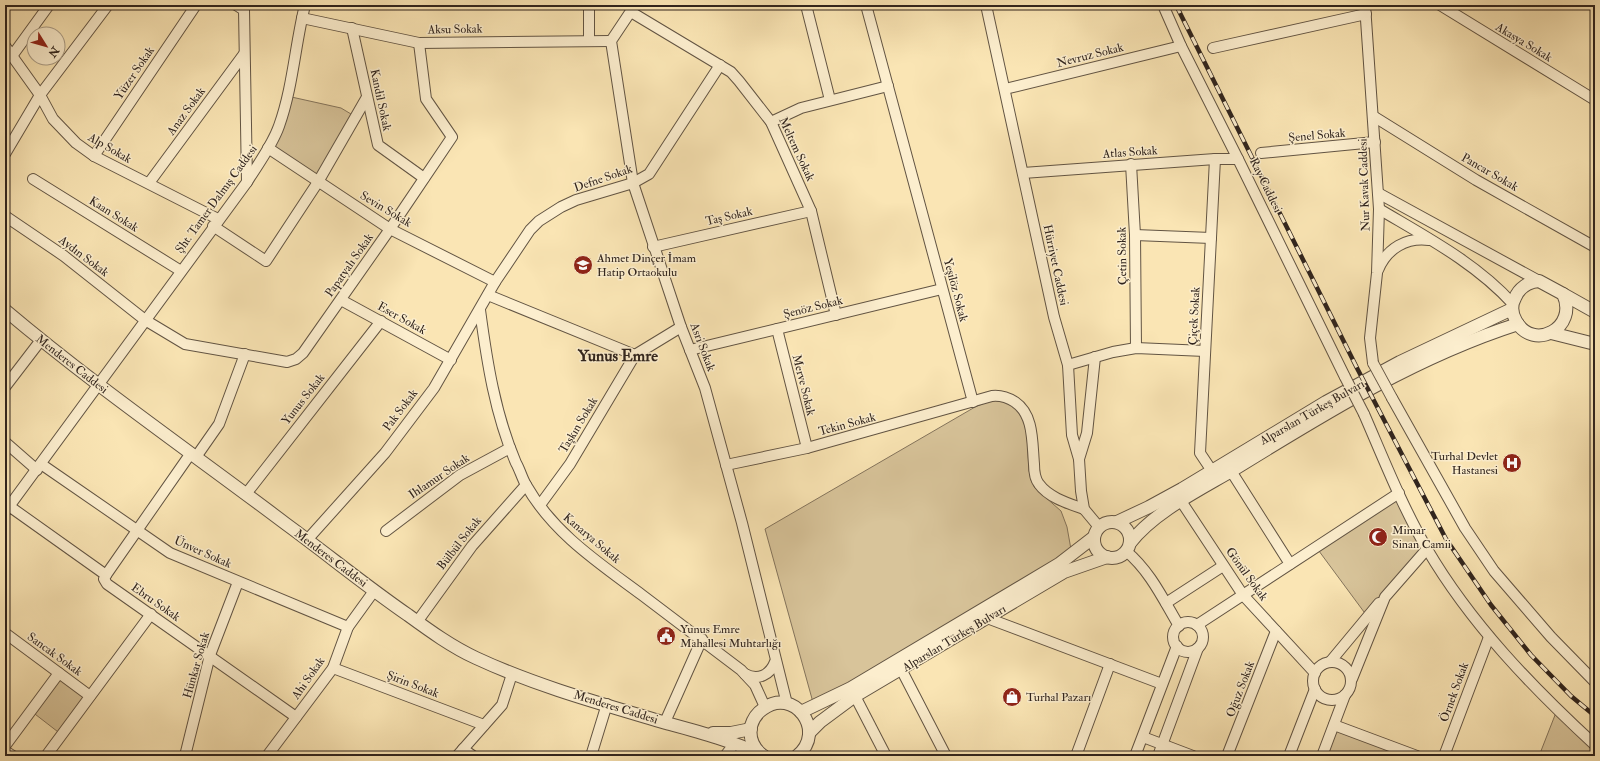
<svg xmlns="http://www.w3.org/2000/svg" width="1600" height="761" viewBox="0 0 1600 761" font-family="'IM FELL Double Pica',serif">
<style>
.green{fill:#d8c49a;stroke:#84745c}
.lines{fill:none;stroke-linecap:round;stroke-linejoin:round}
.minor-casing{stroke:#625443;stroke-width:12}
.tertiary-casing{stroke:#625443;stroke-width:14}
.minor{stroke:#fceece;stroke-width:10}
.tertiary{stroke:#fceece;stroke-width:12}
.rail-casing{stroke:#30241d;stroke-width:4.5}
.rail{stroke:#fceece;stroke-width:3;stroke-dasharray:9;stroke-linecap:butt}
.minor-bridge-casing{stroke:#625443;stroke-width:12;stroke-linecap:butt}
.minor-bridge{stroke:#fceece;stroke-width:10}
.labels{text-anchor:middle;stroke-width:3;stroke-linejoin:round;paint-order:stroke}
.street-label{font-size:12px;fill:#30241d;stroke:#fceece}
.poi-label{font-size:12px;fill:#30241d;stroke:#fceece;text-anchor:start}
.district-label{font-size:16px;font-weight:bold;fill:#30241d;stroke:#fceece}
</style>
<rect width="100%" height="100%" fill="#fae5b4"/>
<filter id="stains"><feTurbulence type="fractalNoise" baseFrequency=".005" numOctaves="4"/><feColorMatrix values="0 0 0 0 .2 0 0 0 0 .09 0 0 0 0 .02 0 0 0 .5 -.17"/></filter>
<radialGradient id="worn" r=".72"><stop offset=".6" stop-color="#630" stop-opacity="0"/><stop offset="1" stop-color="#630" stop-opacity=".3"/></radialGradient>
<g class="green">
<path d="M287 96 341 108 356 117 318 182 268 148Z"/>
<path d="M992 400 1008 402 1022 414 1027 434 1029 470 1031 480 1035 488 1061 511 1067 527 1072 555 814 706 765 529 975 407Z"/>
<path d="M1399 493 1427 549 1367 616 1316 547Z"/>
<path d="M59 673 90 696 62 735 31 711Z"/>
<path d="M1557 710 1595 745V756H1539Z"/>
<path d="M1334 725 1417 756H1322Z"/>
</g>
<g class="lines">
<g class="minor-casing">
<g id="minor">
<path d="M236 5 244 10 247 182"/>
<path d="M589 5V41"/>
<path d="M635 5 611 41 633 183 681 327 705 388 742 523 787 704"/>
<path d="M806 5 830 100"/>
<path d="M866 5 973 402"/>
<path d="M986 5 1054 317 1068 365 1072 435 1079 459 1081 491 1084 509 1099 527"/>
<path d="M1163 5 1181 46 1238 159 1345 377"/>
<path d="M1365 5 1379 209 1377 273 1370 338 1373 363"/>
<path d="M1440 5 1595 100"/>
<path d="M631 12 731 72 739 81 771 122 811 211 836 315"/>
<path d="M302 18 419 43 611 41"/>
<path d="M352 28 378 145 424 178"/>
<path d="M5 46 40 95 53 119 76 143 94 156 218 219"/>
<path d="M1213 48 1366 14"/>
<path d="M12 56 49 5"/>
<path d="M1005 89 1181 46"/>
<path d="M1373 116 1476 180 1595 247"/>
<path d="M771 122 801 108 888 86"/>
<path d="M268 148 390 229 495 282"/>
<path d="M1261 153 1375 142"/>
<path d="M5 154 40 95 108 5"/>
<path d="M94 156 196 5"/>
<path d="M1131 164 1135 235 1136 348"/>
<path d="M1023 173 1215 159H1238"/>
<path d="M33 179 181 271"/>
<path d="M149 183 244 54"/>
<path d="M1378 193 1539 281"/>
<path d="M1379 209C1426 237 1476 263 1513 304"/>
<path d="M5 216 64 256 145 320 185 344 287 362 296 359 303 353 390 229 452 137 426 99 419 43"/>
<path d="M213 226 266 261 318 182 367 97"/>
<path d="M1135 235 1211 238"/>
<path d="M653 247 811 211"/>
<path d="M1378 270C1387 248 1407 237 1429 240"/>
<path d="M488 295 635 355 681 327"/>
<path d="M341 300 451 360"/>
<path d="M480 310C487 362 495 414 516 463 520 470 522 478 526 485 553 533 599 563 642 595 675 620 708 645 741 670L755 685 765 707"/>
<path d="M777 329 807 448"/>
<path d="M690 350 942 289"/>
<path d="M1068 365 1113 352 1136 348 1205 351"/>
<path d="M5 387 41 340"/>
<path d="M1392 398 1465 528 1494 571 1551 637 1595 682"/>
<path d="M1364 414C1384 460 1402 506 1427 549 1471 624 1532 687 1595 745"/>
<path d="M5 442 37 470"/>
<path d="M196 457 219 424 245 354"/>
<path d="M1079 459 1087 433 1095 357"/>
<path d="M41 464 170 553 348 627"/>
<path d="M726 465 807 448 992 396C1001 395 1007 397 1015 402 1034 415 1032 442 1034 464 1034 471 1035 479 1039 484 1049 498 1070 504 1084 509"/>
<path d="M1212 471 1200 453 1215 159"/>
<path d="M1231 471 1290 564"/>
<path d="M246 494 381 321"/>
<path d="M1181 501 1243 595 1315 673"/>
<path d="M540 505 570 464 635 355"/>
<path d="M9 506 106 575 104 579 107 584 296 717"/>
<path d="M5 512 247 182C258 164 272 146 279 126 293 87 295 45 305 5"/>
<path d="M386 531 460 475 510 448"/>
<path d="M307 540 385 453 434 388 495 282 530 230 539 221 561 207 576 200 633 183 649 174 720 65"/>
<path d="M1126 551C1150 571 1163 599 1179 626"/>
<path d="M106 575 191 453"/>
<path d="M1166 603 1223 566"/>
<path d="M987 618 1162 684"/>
<path d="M417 622 472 546 526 485"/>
<circle cx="1188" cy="637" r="15"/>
<path d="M1197 625 1399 493"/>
<path d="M5 633 90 696"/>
<circle cx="1332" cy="681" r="19"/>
<path d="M1330 662 1379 603"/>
<path d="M333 668 484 725"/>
<path d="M901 669 946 756"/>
<path d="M745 674C758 681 770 675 775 662"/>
<path d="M1352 679 1385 597 1427 549"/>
<path d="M855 696 886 756"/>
<path d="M665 722 702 639"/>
<path d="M1334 725 1417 756"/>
<path d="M1143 737 1193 756"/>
<path d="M5 746 59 673"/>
<path d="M463 749 473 756"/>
<path d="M5 751 13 756"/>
<path d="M46 756 151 614"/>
<path d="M185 756 210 655 238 582"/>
<path d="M267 756 333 668 348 627 374 591"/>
<path d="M457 756 502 705 512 674"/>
<path d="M591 756 607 704"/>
<path d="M725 756 734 744"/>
<path d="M1076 756 1110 664"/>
<path d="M1135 756 1177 646"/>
<path d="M1158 756 1198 648"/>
<path d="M1227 756 1276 631"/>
<path d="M1289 756 1315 689"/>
<path d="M1322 756 1345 695"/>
<path d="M1444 756 1489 637"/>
</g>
</g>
<g class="tertiary-casing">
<g id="tertiary">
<path d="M1539 281 1563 294C1579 328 1533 352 1516 321 1512 314 1511 305 1515 298 1519 288 1528 282 1539 281Z"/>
<path d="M1563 294 1595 312"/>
<path d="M5 310C95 386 192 453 286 524 327 554 366 586 408 615 430 631 452 647 476 658 536 686 602 704 666 723 699 732 733 741 764 756"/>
<path d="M1551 333 1595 344"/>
<path d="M1117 522 1149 507 1182 489 1326 402 1400 362 1512 309"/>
<circle cx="1112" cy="540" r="18"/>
<path d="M1130 543C1154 512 1199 490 1233 470 1324 414 1415 357 1518 324"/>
<path d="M801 712 851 688 1059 564 1094 537"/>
<path d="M713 733H731L751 729"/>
<path d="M809 733 820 722 855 696 1064 572 1107 557"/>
<path d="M761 754C753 747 749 737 751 726 753 719 757 713 763 709 793 686 828 731 797 756"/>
</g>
</g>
<use href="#minor" class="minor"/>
<use href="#tertiary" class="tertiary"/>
<g class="rail-casing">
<path id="rail" d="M1176 5 1358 370 1446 539 1491 605 1531 655 1571 696 1595 716"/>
</g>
<use href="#rail" class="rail"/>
<g class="minor-bridge-casing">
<g id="minor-bridge">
<path d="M1373 363 1392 398"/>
<path d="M1345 377 1364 414"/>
</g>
</g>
<use href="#minor-bridge" class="minor-bridge"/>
</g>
<defs>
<g id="school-disc" transform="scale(1)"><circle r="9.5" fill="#8f2418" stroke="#fceece"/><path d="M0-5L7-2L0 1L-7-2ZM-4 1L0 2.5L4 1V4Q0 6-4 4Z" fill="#fff"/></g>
<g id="hospital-disc" transform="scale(1)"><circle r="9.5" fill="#8f2418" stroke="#fceece"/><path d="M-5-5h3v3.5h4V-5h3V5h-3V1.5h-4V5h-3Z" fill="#fff"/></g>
<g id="mosque-disc" transform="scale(1)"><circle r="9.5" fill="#8f2418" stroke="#fceece"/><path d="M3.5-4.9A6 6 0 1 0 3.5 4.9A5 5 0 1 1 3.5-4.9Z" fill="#fff"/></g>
<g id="civic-disc" transform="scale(1)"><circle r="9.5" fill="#8f2418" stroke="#fceece"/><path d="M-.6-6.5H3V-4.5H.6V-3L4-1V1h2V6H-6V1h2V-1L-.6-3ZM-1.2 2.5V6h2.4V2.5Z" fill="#fff"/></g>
<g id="shop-disc" transform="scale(1)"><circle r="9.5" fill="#8f2418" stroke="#fceece"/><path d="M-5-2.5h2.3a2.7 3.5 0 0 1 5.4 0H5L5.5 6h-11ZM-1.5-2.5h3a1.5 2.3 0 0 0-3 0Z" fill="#fff"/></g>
</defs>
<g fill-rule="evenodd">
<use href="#school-disc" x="583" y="265"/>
<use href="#hospital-disc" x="1512" y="463"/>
<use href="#mosque-disc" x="1378" y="537"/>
<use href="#civic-disc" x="666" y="636"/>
<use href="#shop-disc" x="1012" y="697"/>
</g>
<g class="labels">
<g class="street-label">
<text transform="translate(455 29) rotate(-1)" y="4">Aksu Sokak</text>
<text transform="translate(1524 42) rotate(31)" y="4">Akasya Sokak</text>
<text transform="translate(1090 55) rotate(-14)" y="4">Nevruz Sokak</text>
<text transform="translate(134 73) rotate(-56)" y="4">Yüzer Sokak</text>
<text transform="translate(381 100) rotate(78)" y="4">Kandil Sokak</text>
<text transform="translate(186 111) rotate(-54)" y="4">Anaz Sokak</text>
<text transform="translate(1317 135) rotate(-5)" y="4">Şenel Sokak</text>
<text transform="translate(110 148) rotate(30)" y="4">Alp Sokak</text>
<text transform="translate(797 149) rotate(65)" y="4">Meltem Sokak</text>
<text transform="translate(1130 152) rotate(-4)" y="4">Atlas Sokak</text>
<text transform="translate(1490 172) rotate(30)" y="4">Pancar Sokak</text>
<text transform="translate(603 178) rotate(-19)" y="4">Defne Sokak</text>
<text transform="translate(1266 185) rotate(64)" y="4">Ray Caddesi</text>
<text transform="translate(1364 185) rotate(-92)" y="4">Nur Kavak Caddesi</text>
<text transform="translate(216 199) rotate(-54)" y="4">Şht. Tamer Dalmış Caddesi</text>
<text transform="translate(386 209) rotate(31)" y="4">Sevin Sokak</text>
<text transform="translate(114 214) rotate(32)" y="4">Kaan Sokak</text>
<text transform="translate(729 216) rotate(-13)" y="4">Taş Sokak</text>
<text transform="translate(84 256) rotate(37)" y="4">Aydın Sokak</text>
<text transform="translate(1122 256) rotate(-91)" y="4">Çetin Sokak</text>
<text transform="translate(349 265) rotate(-55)" y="4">Papatyalı Sokak</text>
<text transform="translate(1056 265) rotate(78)" y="4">Hürriyet Caddesi</text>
<text transform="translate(956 290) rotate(75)" y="4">Yeşilöz Sokak</text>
<text transform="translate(813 307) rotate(-14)" y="4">Şenöz Sokak</text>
<text transform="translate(1194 316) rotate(-87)" y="4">Çiçek Sokak</text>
<text transform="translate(402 318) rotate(29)" y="4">Eser Sokak</text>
<text transform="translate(703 347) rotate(69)" y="4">Asri Sokak</text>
<text transform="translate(72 364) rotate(38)" y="4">Menderes Caddesi</text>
<text transform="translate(804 385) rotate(76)" y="4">Merve Sokak</text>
<text transform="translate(303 399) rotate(-52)" y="4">Yunus Sokak</text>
<text transform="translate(400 410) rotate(-53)" y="4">Pak Sokak</text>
<text transform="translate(1312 412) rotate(-30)" y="4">Alparslan Türkeş Bulvarı</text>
<text transform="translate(847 424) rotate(-15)" y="4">Tekin Sokak</text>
<text transform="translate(578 425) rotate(-59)" y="4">Taşkın Sokak</text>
<text transform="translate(439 476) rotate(-34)" y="4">Ihlamur Sokak</text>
<text transform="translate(592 538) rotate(40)" y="4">Kanarya Sokak</text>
<text transform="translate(459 543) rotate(-52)" y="4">Bülbül Sokak</text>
<text transform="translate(203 552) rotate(24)" y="4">Ünver Sokak</text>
<text transform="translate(331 558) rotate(37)" y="4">Menderes Caddesi</text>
<text transform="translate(1247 574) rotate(54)" y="4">Gönül Sokak</text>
<text transform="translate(156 602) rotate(35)" y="4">Ebru Sokak</text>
<text transform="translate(954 638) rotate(-31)" y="4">Alparslan Türkeş Bulvarı</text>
<text transform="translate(55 654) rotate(36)" y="4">Sancak Sokak</text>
<text transform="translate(196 665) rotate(-74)" y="4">Hünkar Sokak</text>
<text transform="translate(308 678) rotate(-55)" y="4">Ahi Sokak</text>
<text transform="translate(413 684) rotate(21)" y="4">Şirin Sokak</text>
<text transform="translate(1240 689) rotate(-69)" y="4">Oğuz Sokak</text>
<text transform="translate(1454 692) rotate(-70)" y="4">Örnek Sokak</text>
<text transform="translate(616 707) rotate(17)" y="4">Menderes Caddesi</text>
</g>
<g class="poi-label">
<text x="597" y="262">Ahmet Dinçer İmam<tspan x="597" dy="14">Hatip Ortaokulu</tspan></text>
<text x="1498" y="460" text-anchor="end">Turhal Devlet<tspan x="1498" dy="14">Hastanesi</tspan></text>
<text x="1392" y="534">Mimar<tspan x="1392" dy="14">Sinan Camii</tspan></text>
<text x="680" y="633">Yunus Emre<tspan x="680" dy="14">Mahallesi Muhtarlığı</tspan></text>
<text x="1026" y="701">Turhal Pazarı</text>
</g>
<g class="district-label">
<text x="618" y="361">Yunus Emre</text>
</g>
</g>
<rect width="1600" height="761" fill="none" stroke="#fae5b4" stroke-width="20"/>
<rect x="6" y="6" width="1588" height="749" fill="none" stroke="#30241d" stroke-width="2"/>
<rect x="10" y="10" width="1580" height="741" fill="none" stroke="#30241d"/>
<g transform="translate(46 46) rotate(127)"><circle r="19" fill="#fceece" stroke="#aa9d87"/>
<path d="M0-3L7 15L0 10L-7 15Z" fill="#8f2418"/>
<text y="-6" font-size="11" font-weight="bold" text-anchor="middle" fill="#30241d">N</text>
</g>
<rect width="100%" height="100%" filter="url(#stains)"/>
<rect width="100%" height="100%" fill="url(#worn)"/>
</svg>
